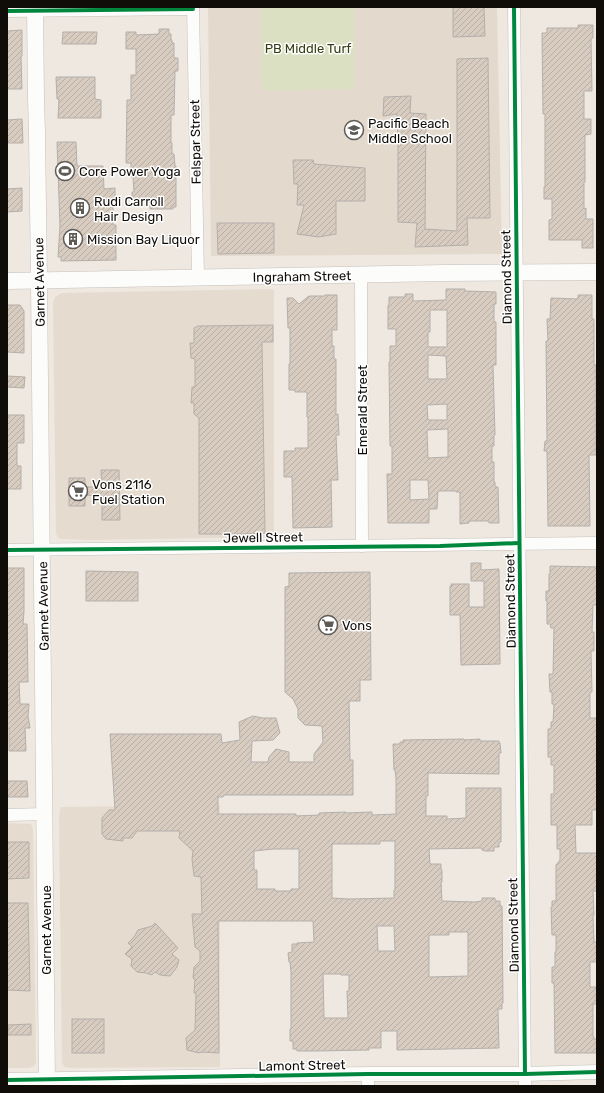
<svg xmlns="http://www.w3.org/2000/svg" width="604" height="1093" viewBox="0 0 604 1093" font-family="Rubik,sans-serif">
<style>
.built{fill:#e6dbcf}
.education{fill:#e4d9cd}
.green{fill:#dae0c1}
.building{fill:url(#building-hatch);stroke:#b4afab;fill-rule:evenodd}
.lines{fill:none;stroke-linecap:round;stroke-linejoin:round}
.minor-casing{stroke:#c5c0bb;stroke-width:13}
.tertiary-casing{stroke:#c5c0bb;stroke-width:15}
.secondary-casing{stroke:#c5c0bb;stroke-width:17}
.minor{stroke:#fcfcfa;stroke-width:12}
.tertiary{stroke:#fcfcfa;stroke-width:14}
.secondary{stroke:#fcfcfa;stroke-width:16}
.cycleway-casing{stroke:#fff;stroke-width:6}
.cycleway{stroke:#00873e;stroke-width:4}
.labels{text-anchor:middle;stroke-width:3;stroke-linejoin:round;paint-order:stroke}
.park-label{font-size:13px;fill:#354014;stroke:#fff}
.poi-label{font-size:13px;fill:#100d09;stroke:#fff;text-anchor:start}
.street-label{font-size:13px;fill:#100d09;stroke:#fff}
</style>
<defs>
<pattern id="building-hatch" width="6" height="6" patternUnits="userSpaceOnUse"><rect width="6" height="6" fill="#d8ccc1"/><path d="M-1 1l2-2M0 6l6-6M5 7l2-2" fill="none" stroke="#b8aea4"/></pattern>
</defs>
<rect width="100%" height="100%" fill="#eee8e1"/>
<g class="built">
<path d="M270 289 274 290V537L90 540 65 539H60L58 537 56 534 53 303 55 297 60 294 63 293Z"/>
<path d="M220 805V1067L71 1068 65 1067 62 1063 59 819 60 809 61 807Z"/>
<path d="M7 823 31 824 33 829 36 1063 34 1066 29 1068H7Z"/>
</g>
<path class="education" d="M208 7H497L502 254 211 256Z"/>
<path class="green" d="M261 7H355V89L262 90Z"/>
<g class="building">
<path d="M453 7H484L485 36 453 37Z"/>
<path d="M578 25H593V38H591L592 91H584V119H591V134L585 135V182H584V209L586 208V219H593V248H582V240H549V220L552 219V199H544V187H545V114H543L542 33H547V28H578Z"/>
<path d="M159 29H169V34H171V40H172V43H174V58H178V71H175L174 115H171V143H172V154H174L175 166H176V207H173V209H150V201L132 200V192H134L133 177H131V163H126L127 100H131V75H136V49H126V32H136V35L159 34Z"/>
<path d="M22 30V56H21L22 89H7V31Z"/>
<path d="M63 32H97L96 44H62Z"/>
<path d="M488 58 490 218H467L468 245 415 247 417 223 398 222V147L397 114 383 116 384 97 411 96 410 113 426 114 425 229 457 231V59Z"/>
<path d="M56 77H95V99L101 100V118H58L59 99H57Z"/>
<path d="M22 119 23 143H7V120Z"/>
<path d="M57 142H76L77 166H103L104 189 115 188V198L113 199V225H116V260L61 261V257H58L60 226Z"/>
<path d="M293 160H313L314 164 365 168V201H336V234L319 237 297 234 304 205H297L298 184H294Z"/>
<path d="M22 188V211L7 212V189Z"/>
<path d="M217 223H274V253L218 254Z"/>
<path d="M446 289H465V291L496 292V304H494V322H496V365H493L495 435H494V446H492V462H494V482H495V487H498L499 523H489V521H469V523L460 524V492H456V491H438L437 509H429V523H388L387 474H392V446H390L389 362H390V346H396V329H388V306L389 304V297H405V294H413V301L446 300ZM430 310H447V347H428V332H430ZM428 355 446 356 447 379H428ZM447 404V420H428L427 405ZM448 429V457L428 458 427 430ZM410 480H428L429 499 410 500Z"/>
<path d="M325 295H337V330H332V346H334V359H336V415L338 414 339 435H336L338 480H331L332 527 293 528 292 477H284V451H295V448H308V417H307V392H295V390H289V364H290V328H288L287 298H293L299 304 309 296H325Z"/>
<path d="M578 295H592V319H594V365H596V455H589L590 526H548L547 451H544L545 441H547L546 341H548L547 319H550L551 298 578 299Z"/>
<path d="M7 305H20L24 311V353L7 352Z"/>
<path d="M273 325V342H262L265 533 245 534H199V418L194 414V403H191L192 387H195V359L191 358 190 343H194V328L198 326Z"/>
<path d="M7 376 25 377 24 388 7 387Z"/>
<path d="M7 415H24V443H17V466H21V489H7Z"/>
<path d="M101 470H119L120 520H102V496L85 495V506H69V478H85V487H102Z"/>
<path d="M471 563H481V570L499 569 500 664 461 665 460 615H450V586H452L451 584H469V607H484V581H471Z"/>
<path d="M550 566 597 567V605H593L592 632H594V651H591L592 692H590V718H597V810H592V825H575L576 853H597V891H593L594 915H593L594 942H597V962H590V987H597V1004H593V1037H594V1039H597V1053H555L554 983H552V967H555V952H556V935H552L551 907H552V901H556V865L560 860V849H557V825H551V794H554V765H551V757H548V729H551V722H553L554 704H552V692H550L549 674H553L554 628H551L550 624H547V601H546V591H549V574H550Z"/>
<path d="M7 568H24V611L23 624H27L28 682H19L20 704H29L28 716 30 728H25L26 751H9V728H7Z"/>
<path d="M86 571 138 572V601H86Z"/>
<path d="M370 572 371 680H360V701H349L350 760H353V795H224L223 797H218V814H296V816L319 815V813L346 812V813L372 812V815L396 814V778L395 770H394L393 744H400V742H403V740L464 739V740L480 739V741H499V743H500L501 753H499V774L428 773V796H426V816H447V819L466 818V788H501V842H499V847H494V851H485L482 850V848L429 849 430 864H441V869L442 870V882H441L442 901 475 902 482 901V898H495V901H500V906H502L503 1003H502V1009H498L499 1048 397 1050V1031H381V1048H369V1050L315 1051H297V1049H293V1041H290V1029H291V973L290 962H289L288 953 292 952V944H297V943L314 942 313 921H218L219 1053 202 1052 199 1053 187 1050 186 1038 195 1030 196 993H194L195 979 193 978 194 967 200 961V951L195 947 192 914H202L201 877 194 876 192 859 193 851 179 838 180 831H137L132 838H123V841L106 839 102 834V818L109 810H115L110 734H221L222 743 240 740 239 722 253 716 263 718H276L280 733 273 740 252 741 251 762H268L269 757 276 749 289 752V762H314V754L323 742 322 726 305 725 298 718V709L293 699 285 692V587L289 586V573ZM380 841H395V890H394V898L349 899 332 898V844H380ZM274 849H299V889H291V891H275V889H257V870H254V851ZM377 926H394L395 951H378ZM449 932H468V976L429 977V935H449ZM323 974H341V975H349V991H347L348 1018H324Z"/>
<path d="M7 781H27L28 797H7Z"/>
<path d="M7 842H29V878L7 879Z"/>
<path d="M7 903H28L30 991 7 990Z"/>
<path d="M155 923 178 948 172 954 179 960 177 967 170 976 160 975 155 972 152 975 146 973 137 972 131 966 132 959 125 954 132 947 128 943 134 937 138 930 152 926Z"/>
<rect x="72" y="1019" width="32" height="34"/>
<path d="M31 1024V1035H8V1025Z"/>
</g>
<g class="lines">
<g class="minor-casing">
<g id="minor">
<path d="M193 7 198 277"/>
<path d="M514 7 525 1086"/>
<path d="M7 11 193 9"/>
<path d="M361 275 362 546"/>
<path d="M7 550 597 543"/>
<path d="M7 815 45 814"/>
<path d="M368 1074V1086"/>
</g>
</g>
<g class="tertiary-casing">
<path id="tertiary" d="M7 1080 368 1074H525L597 1072"/>
</g>
<g class="secondary-casing">
<g id="secondary">
<path d="M35 7 36 98 37 133 39 280 47 1086"/>
<path d="M7 281 445 273 597 272"/>
</g>
</g>
<use href="#minor" class="minor"/>
<use href="#tertiary" class="tertiary"/>
<use href="#secondary" class="secondary"/>
<g class="cycleway-casing">
<g id="cycleway">
<path d="M514 7 525 1074"/>
<path d="M7 11 193 9"/>
<path d="M7 550 440 546 519 543"/>
<path d="M7 1080 368 1074H525L597 1072"/>
</g>
</g>
<use href="#cycleway" class="cycleway"/>
</g>
<defs>
<g id="school-ring" transform="scale(1)"><circle r="9.5" fill="#fff" stroke="#5e5a55" stroke-width="1.5"/><path d="M0-5L7-2L0 1L-7-2ZM-4 1L0 2.5L4 1V4Q0 6-4 4Z" fill="#5e5a55"/></g>
<g id="stadium-ring" transform="scale(1)"><circle r="9.5" fill="#fff" stroke="#5e5a55" stroke-width="1.5"/><path d="M0-5a6.5 5 0 1 0 0 10a6.5 5 0 1 0 0-10ZM-3.5-1.8h7v3.6h-7Z" fill="#5e5a55"/></g>
<g id="building-ring" transform="scale(1)"><circle r="9.5" fill="#fff" stroke="#5e5a55" stroke-width="1.5"/><path d="M-4-6H4V6H1V3H-1V6H-4ZM-2.5-4.3h1.7v1.8h-1.7ZM.8-4.3h1.7v1.8H.8ZM-2.5-1h1.7V.8h-1.7ZM.8-1h1.7V.8H.8Z" fill="#5e5a55"/></g>
<g id="supermarket-ring" transform="scale(1)"><circle r="9.5" fill="#fff" stroke="#5e5a55" stroke-width="1.5"/><path d="M-6-5.5h2.5l.6 2H6L4.5 2H-2.5L-4.4-4H-6ZM-1.5 3.2a1.3 1.3 0 1 0 .1 0ZM3 3.2a1.3 1.3 0 1 0 .1 0Z" fill="#5e5a55"/></g>
</defs>
<g fill-rule="evenodd">
<use href="#school-ring" x="354" y="130"/>
<use href="#stadium-ring" x="65" y="171"/>
<use href="#building-ring" x="80" y="208"/>
<use href="#building-ring" x="73" y="239"/>
<use href="#supermarket-ring" x="78" y="491"/>
<use href="#supermarket-ring" x="328" y="625"/>
</g>
<g class="labels">
<g class="park-label">
<text x="308" y="53">PB Middle Turf</text>
</g>
<g class="poi-label">
<text x="368" y="128">Pacific Beach<tspan x="368" dy="15">Middle School</tspan></text>
<text x="79" y="176">Core Power Yoga</text>
<text x="94" y="206">Rudi Carroll<tspan x="94" dy="15">Hair Design</tspan></text>
<text x="87" y="244">Mission Bay Liquor</text>
<text x="92" y="489">Vons 2116<tspan x="92" dy="15">Fuel Station</tspan></text>
<text x="342" y="630">Vons</text>
</g>
<g class="street-label">
<text transform="translate(195 142) rotate(-91)" y="5">Felspar Street</text>
<text transform="translate(302 276) rotate(-1)" y="5">Ingraham Street</text>
<text transform="translate(506 277) rotate(-91)" y="5">Diamond Street</text>
<text transform="translate(39 282) rotate(-91)" y="5">Garnet Avenue</text>
<text transform="translate(362 410) rotate(-90)" y="5">Emerald Street</text>
<text transform="translate(263 537) rotate(-1)" y="5">Jewell Street</text>
<text transform="translate(510 601) rotate(-91)" y="5">Diamond Street</text>
<text transform="translate(43 606) rotate(-91)" y="5">Garnet Avenue</text>
<text transform="translate(513 925) rotate(-91)" y="5">Diamond Street</text>
<text transform="translate(46 930) rotate(-90)" y="5">Garnet Avenue</text>
<text transform="translate(302 1065) rotate(-1)" y="5">Lamont Street</text>
</g>
</g>
<rect width="604" height="1093" fill="none" stroke="#100d09" stroke-width="16"/>
</svg>
